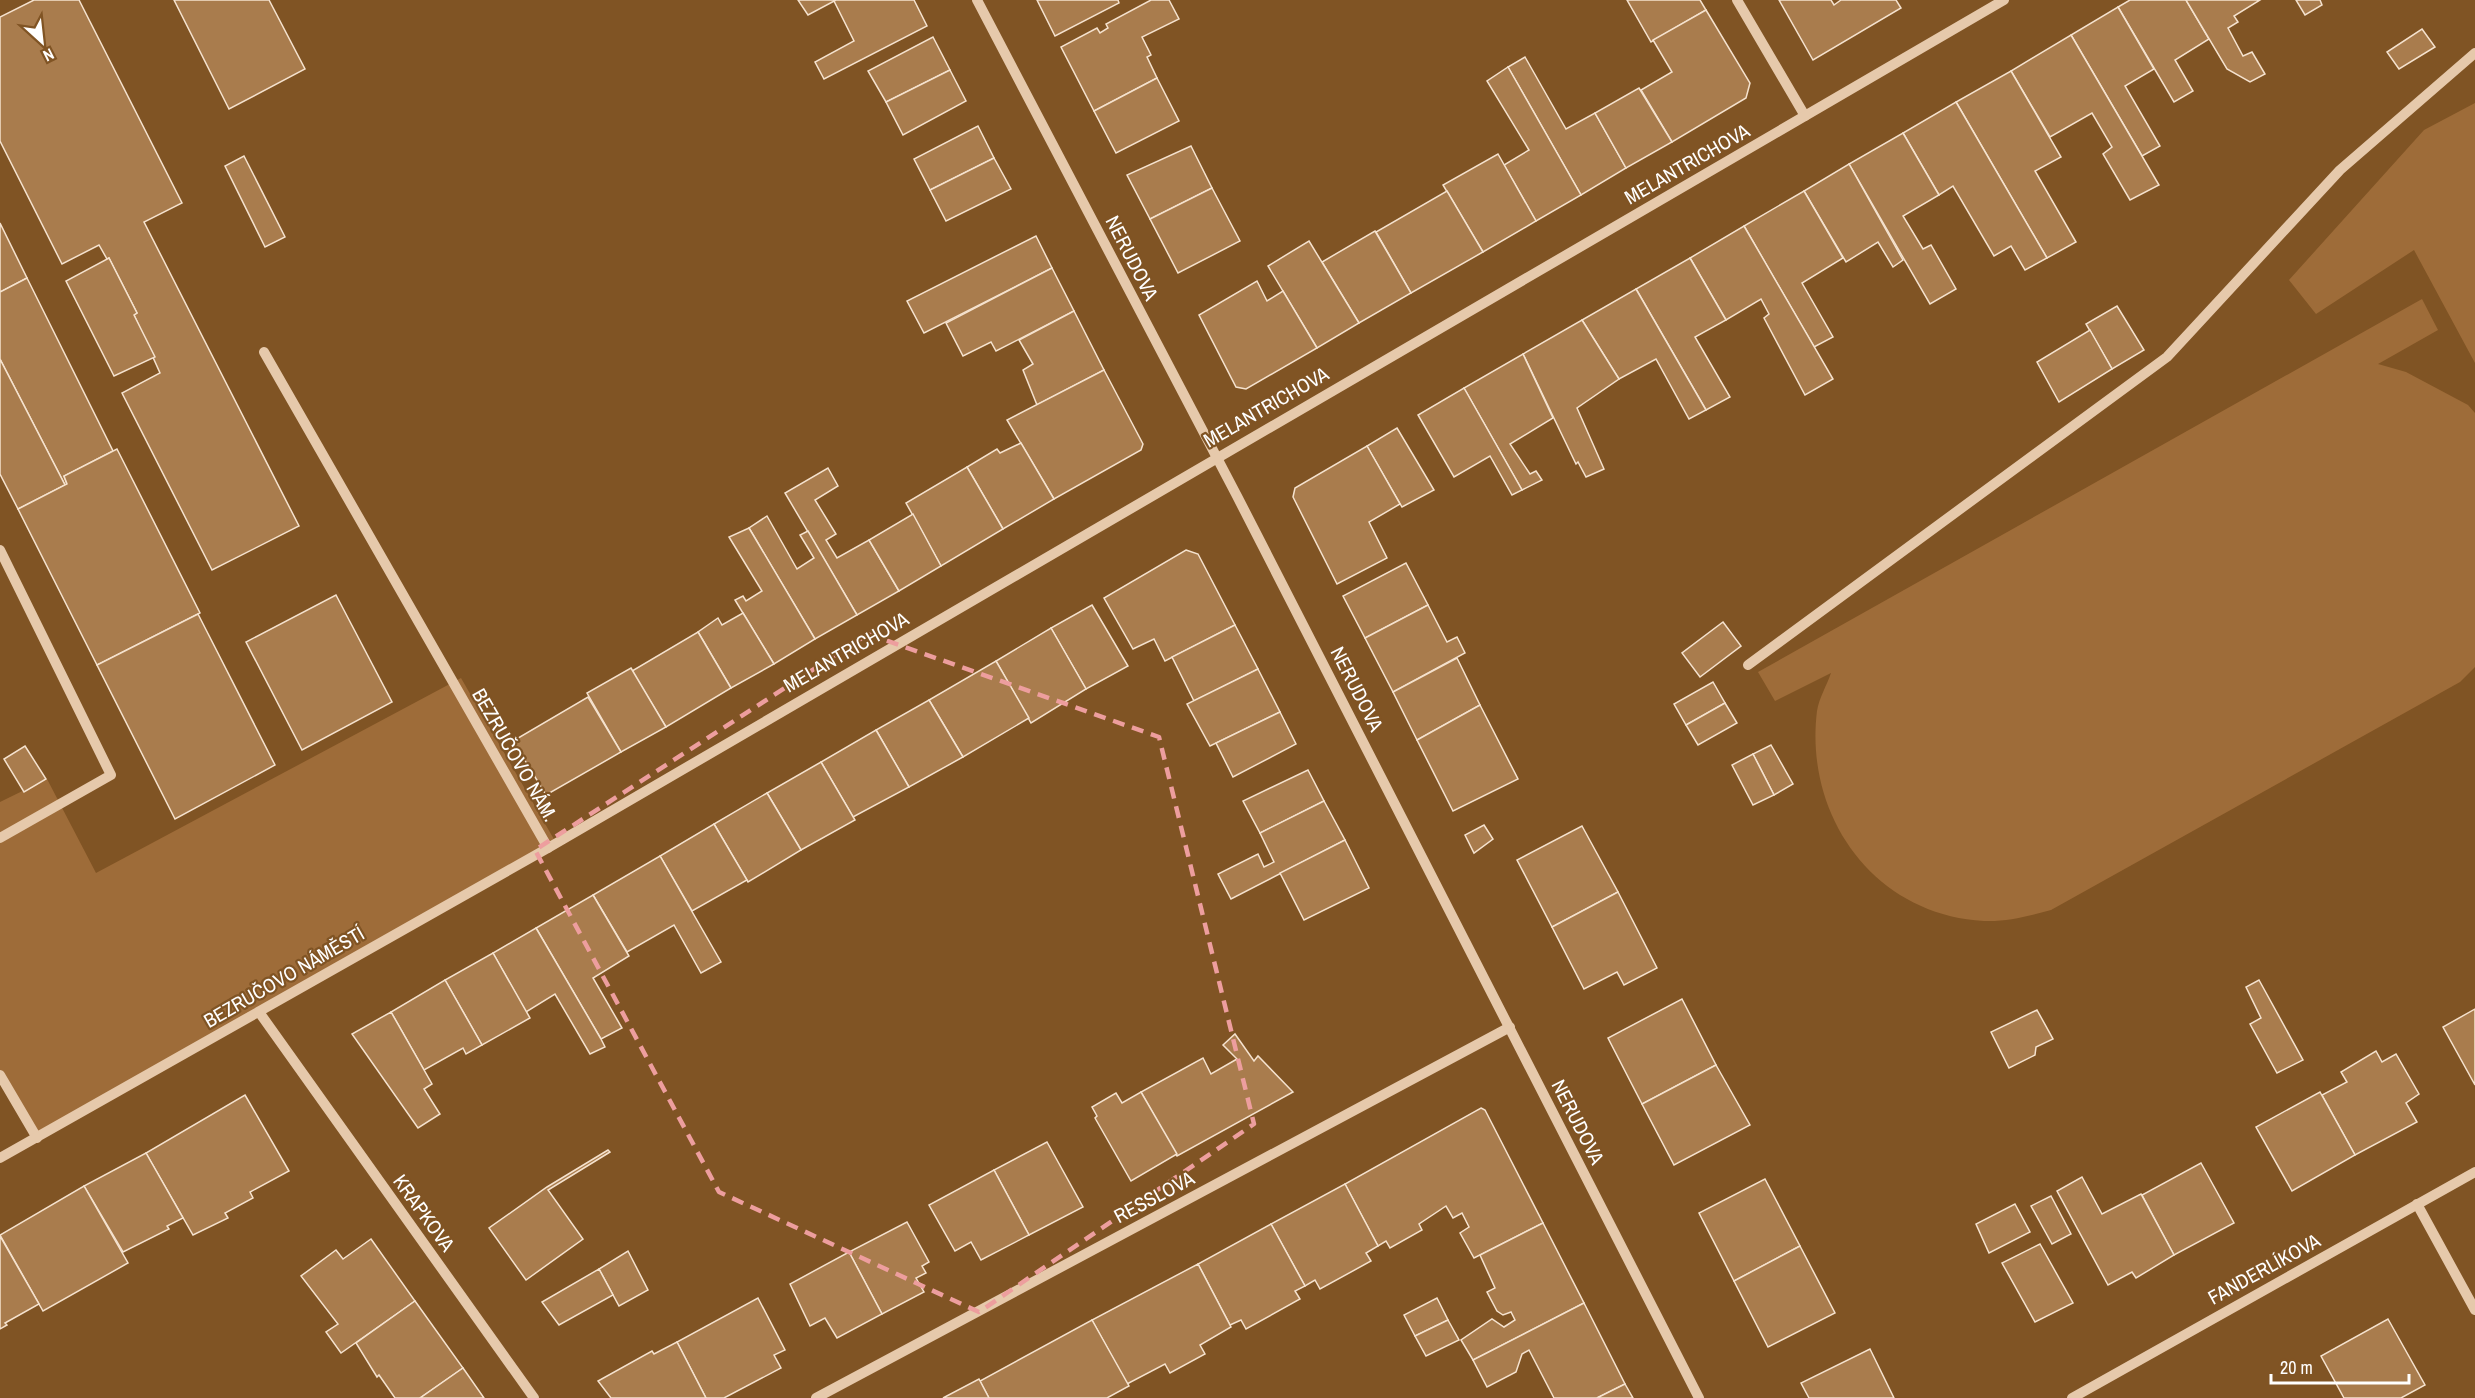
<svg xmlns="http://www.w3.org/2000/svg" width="2475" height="1398" viewBox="0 0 2475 1398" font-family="'Archivo Narrow',sans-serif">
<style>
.green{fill:#9e6c39}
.building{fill:#a97c4d;stroke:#f5e2ce;stroke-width:1.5}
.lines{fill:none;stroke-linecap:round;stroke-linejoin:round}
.minor{stroke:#e6c9ab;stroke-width:10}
.marked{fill:none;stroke:#ed9e9e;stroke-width:4.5;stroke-dasharray:12 8;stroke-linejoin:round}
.labels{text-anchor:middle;stroke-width:4.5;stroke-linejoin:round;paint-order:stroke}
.street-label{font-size:20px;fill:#fff;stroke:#805424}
</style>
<rect width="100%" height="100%" fill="#805424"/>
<g class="green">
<path d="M2475 103V363L2414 250 2316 314 2289 280 2424 130Z"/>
<path d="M2422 299 2438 330 2378 364 2406 372 2468 405 2475 413V667L2460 682 2051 910C2029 916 2007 922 1984 921 1874 915 1804 816 1817 711 1819 698 1827 685 1831 673L1775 701 1758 672Z"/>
<path d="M461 678 555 841 37 1138 0 1075V802L47 779 96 873Z"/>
</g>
<g class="building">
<path d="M34 0H79L182 203 144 222 299 526 212 570 122 393 160 373 134 315 137 313 109 258 107 259 99 245 62 264 0 141V17Z"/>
<path d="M174 0H269L305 69 229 109Z"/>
<path d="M798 0H836L808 15Z"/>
<path d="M836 0H914L927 26 824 79 815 62 854 41 834 1Z"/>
<path d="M1037 0H1118L1119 3 1055 36Z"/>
<path d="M1151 0H1169L1179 19 1142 37 1151 55 1147 57 1157 78 1094 111 1061 47 1097 28 1100 33 1108 28 1106 24Z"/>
<path d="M1627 0H1700L1706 10 1651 42Z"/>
<path d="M1779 0H1831L1834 5 1841 0H1896L1901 8 1813 60Z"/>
<path d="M2130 0H2186L2209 39 2175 60 2193 91 2174 102 2118 7Z"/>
<path d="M2186 0H2260L2234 16 2238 22 2228 28 2243 56 2252 52 2265 74 2250 82 2227 69Z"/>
<path d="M2296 0H2320L2322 5 2305 15Z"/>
<path d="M2118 7 2154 69 2125 86 2160 146 2142 156 2071 35Z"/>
<path d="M1706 10 1750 83 1746 98 1672 142 1641 90 1672 72 1653 40Z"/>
<path d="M2422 29 2435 47 2399 69 2387 52Z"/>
<path d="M2071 35 2159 185 2130 200 2103 154 2112 147 2092 113 2050 137 2011 71Z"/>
<path d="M933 37 950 70 886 102 868 71Z"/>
<path d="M1525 57 1566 129 1595 113 1626 168 1581 195 1508 67Z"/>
<path d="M1508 67 1581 195 1536 221 1504 165 1529 150 1487 81Z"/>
<path d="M950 70 966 101 903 135 886 102Z"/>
<path d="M2011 71 2061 157 2035 171 2076 242 2047 258 1956 102Z"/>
<path d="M1157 78 1179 121 1116 153 1094 111Z"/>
<path d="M1639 88 1672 142 1626 168 1595 113Z"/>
<path d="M1956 102 2047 258 2025 270 2011 246 1994 256 1953 186 1939 195 1903 133Z"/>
<path d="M978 126 994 158 930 190 914 159Z"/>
<path d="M1903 133 1939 195 1903 216 1923 249 1931 245 1956 289 1930 304 1849 164Z"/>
<path d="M1191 146 1212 188 1150 219 1127 175Z"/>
<path d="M1498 154 1536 221 1483 252 1443 185Z"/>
<path d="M244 156 285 237 265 247 225 166Z"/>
<path d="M994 158 1011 189 946 221 930 190Z"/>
<path d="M1849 164 1903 260 1893 267 1878 242 1846 262 1804 191Z"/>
<path d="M1212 188 1240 241 1178 273 1150 219Z"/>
<path d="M1447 191 1483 252 1411 293 1376 232Z"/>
<path d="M1804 191 1843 258 1802 283 1833 337 1814 347 1744 226Z"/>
<path d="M0 223 27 278 0 292Z"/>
<path d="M1744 226 1833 379 1805 395 1764 318 1769 314 1761 299 1726 320 1690 258Z"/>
<path d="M1375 231 1411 293 1359 323 1322 262Z"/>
<path d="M1036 236 1052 268 924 333 907 301Z"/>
<path d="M1309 241 1359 323 1317 348 1268 266Z"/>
<path d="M109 258 137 313 134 315 155 357 114 376 66 281Z"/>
<path d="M1690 258 1726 320 1695 337 1730 397 1706 410 1636 289Z"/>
<path d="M1052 268 1074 311 996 351 991 342 963 356 946 323Z"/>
<path d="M27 278 113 451 64 476 67 484 65 485 0 359V292Z"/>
<path d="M1257 281 1267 301 1283 291 1317 348 1246 389 1236 387 1199 315Z"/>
<path d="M1636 289 1706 410 1689 419 1656 359 1619 379 1582 320Z"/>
<path d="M2117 306 2144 350 2112 369 2086 324Z"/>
<path d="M1074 311 1104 370 1037 405 1023 370 1033 364 1019 340Z"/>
<path d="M1582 320 1619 379 1577 408 1604 469 1586 477 1578 462 1576 464 1523 354Z"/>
<path d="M2090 330 2112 369 2059 402 2037 362Z"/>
<path d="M1523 354 1553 418 1510 444 1530 474 1536 471 1542 480 1522 490 1464 388Z"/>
<path d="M0 359 65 485 18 509 0 474Z"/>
<path d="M1104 370 1143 444 1141 450 1054 499 1007 420Z"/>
<path d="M1464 388 1522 490 1512 495 1490 456 1454 477 1418 415Z"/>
<path d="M1397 428 1434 490 1402 507 1367 446Z"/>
<path d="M1021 443 1054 499 1003 529 967 467 997 449 1000 453Z"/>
<path d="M1367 446 1400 504 1369 522 1387 558 1337 584 1293 497 1295 488Z"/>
<path d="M117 449 200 613 97 665 18 509 67 484 64 476Z"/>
<path d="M967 467 1003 529 941 566 906 503Z"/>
<path d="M828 468 838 486 815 500 836 534 826 540 837 558 869 540 899 591 857 615 785 493Z"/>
<path d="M913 514 941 566 899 591 869 540Z"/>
<path d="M767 516 797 569 814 558 800 535 808 531 857 615 815 639 749 528Z"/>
<path d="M749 528 815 639 774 664 735 600 743 596 746 601 762 591 729 537Z"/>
<path d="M1186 550 1198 554 1235 625 1165 661 1154 639 1133 649 1104 598Z"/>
<path d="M1406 563 1428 605 1365 638 1343 596Z"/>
<path d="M336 595 392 702 302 750 246 642Z"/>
<path d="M1092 605 1128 666 1086 689 1051 628Z"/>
<path d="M1428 605 1447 642 1457 637 1465 653 1393 692 1365 638Z"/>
<path d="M743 613 774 664 731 688 698 632 718 618 722 625Z"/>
<path d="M198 614 275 765 175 819 97 665Z"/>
<path d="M1723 622 1741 646 1700 677 1682 653Z"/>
<path d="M1235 625 1258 669 1194 701 1172 657Z"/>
<path d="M1051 628 1086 689 1031 723 996 661Z"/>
<path d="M698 632 731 688 666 727 632 671Z"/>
<path d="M1457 658 1480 705 1417 740 1393 692Z"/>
<path d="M996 661 1029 718 963 757 929 700Z"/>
<path d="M631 668 666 727 621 752 587 693Z"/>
<path d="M1258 669 1280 712 1210 746 1187 704Z"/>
<path d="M1713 682 1725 703 1686 725 1674 704Z"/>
<path d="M588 697 621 752 546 795 513 741Z"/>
<path d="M929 700 963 757 909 787 876 730Z"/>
<path d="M1725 703 1737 723 1698 745 1686 725Z"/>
<path d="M1480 705 1518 779 1453 811 1417 740Z"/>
<path d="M1280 712 1296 744 1233 777 1216 743Z"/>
<path d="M876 730 909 787 853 817 821 762Z"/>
<path d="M1771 745 1793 784 1774 795 1753 754Z"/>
<path d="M25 746 46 779 24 792 4 759Z"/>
<path d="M1753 754 1774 795 1753 805 1732 765Z"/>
<path d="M821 762 855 820 801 850 767 793Z"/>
<path d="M1308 770 1324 801 1260 833 1243 801Z"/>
<path d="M767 793 801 850 748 882 714 824Z"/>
<path d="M1324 801 1345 840 1231 899 1218 874 1258 854 1264 867 1274 862 1260 833Z"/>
<path d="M714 824 747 880 692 911 660 856Z"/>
<path d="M1484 825 1493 839 1474 853 1465 835Z"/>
<path d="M1582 826 1618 892 1552 927 1517 860Z"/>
<path d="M1345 840 1369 888 1304 920 1280 873Z"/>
<path d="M660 856 721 962 701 973 674 925 627 952 593 895Z"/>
<path d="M1618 892 1657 968 1624 985 1617 972 1584 989 1552 927Z"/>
<path d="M593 895 629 956 593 978 622 1028 601 1039 536 928Z"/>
<path d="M536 928 601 1039 605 1047 590 1054 555 994 526 1012 493 953Z"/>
<path d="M493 953 530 1018 482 1045 445 980Z"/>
<path d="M445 980 482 1045 466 1054 463 1048 424 1070 391 1012Z"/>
<path d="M2259 980 2303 1060 2277 1073 2250 1024 2261 1018 2246 987Z"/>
<path d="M1682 999 1716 1065 1642 1104 1608 1038Z"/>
<path d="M2475 1009V1085L2443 1027Z"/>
<path d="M2037 1010 2053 1039 2036 1047 2035 1055 2009 1068 1991 1032Z"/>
<path d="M391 1012 432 1084 424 1089 440 1114 418 1128 352 1034Z"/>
<path d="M1235 1034 1254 1061 1258 1056 1293 1092 1177 1156 1141 1092 1203 1058 1211 1074 1237 1059 1223 1045Z"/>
<path d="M2376 1051 2382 1062 2396 1054 2419 1094 2406 1103 2417 1122 2355 1155 2322 1095 2347 1082 2341 1072Z"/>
<path d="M1716 1065 1750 1125 1674 1165 1642 1104Z"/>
<path d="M1141 1092 1177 1154 1131 1181 1095 1118 1097 1116 1092 1107 1116 1093 1122 1103Z"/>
<path d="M2320 1092 2355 1155 2292 1191 2256 1127Z"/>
<path d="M245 1095 289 1171 250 1192 253 1198 225 1213 228 1218 193 1235 146 1153Z"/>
<path d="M1481 1108 1485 1110 1543 1223 1474 1258 1460 1233 1469 1227 1462 1213 1453 1218 1446 1206 1419 1224 1422 1230 1390 1248 1386 1241 1378 1246 1345 1184Z"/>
<path d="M1047 1142 1083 1207 1029 1235 994 1170Z"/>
<path d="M608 1150 610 1152 548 1190 583 1239 526 1280 489 1228 547 1187Z"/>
<path d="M146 1153 183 1218 167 1226 169 1229 123 1252 84 1186Z"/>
<path d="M2201 1163 2234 1223 2174 1255 2142 1195Z"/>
<path d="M994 1170 1029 1235 981 1260 971 1242 955 1251 929 1205Z"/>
<path d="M2082 1177 2102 1214 2141 1194 2174 1255 2136 1278 2132 1272 2108 1285 2057 1191Z"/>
<path d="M1765 1179 1800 1246 1734 1281 1699 1213Z"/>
<path d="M1345 1184 1378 1246 1366 1253 1371 1261 1320 1289 1315 1280 1305 1286 1271 1224Z"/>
<path d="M84 1186 128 1263 43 1311 0 1235Z"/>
<path d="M2051 1196 2071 1234 2052 1244 2031 1206Z"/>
<path d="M2015 1204 2030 1232 1989 1253 1976 1224Z"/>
<path d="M907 1222 929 1262 922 1266 926 1273 916 1278 924 1292 882 1314 849 1252Z"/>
<path d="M1543 1223 1584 1303 1473 1360 1461 1340 1492 1319 1504 1327 1515 1320 1511 1312 1503 1315 1497 1311 1487 1292 1495 1288 1480 1255Z"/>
<path d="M1271 1224 1305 1286 1295 1291 1300 1299 1246 1329 1241 1320 1230 1325 1198 1264Z"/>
<path d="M0 1236 39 1304 5 1323 7 1325 0 1329Z"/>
<path d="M371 1239 415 1301 341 1353 326 1332 338 1324 301 1276 336 1250 343 1259Z"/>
<path d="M2040 1244 2073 1303 2035 1322 2002 1263Z"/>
<path d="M1800 1246 1835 1313 1768 1347 1734 1281Z"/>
<path d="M628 1251 648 1290 619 1306 599 1269Z"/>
<path d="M849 1252 882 1314 837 1338 825 1318 810 1326 790 1284Z"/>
<path d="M1198 1264 1231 1327 1200 1345 1205 1354 1170 1373 1165 1364 1127 1384 1092 1320Z"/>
<path d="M599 1269 613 1295 559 1325 542 1302Z"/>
<path d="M758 1298 785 1350 774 1355 781 1368 724 1398H706L677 1342Z"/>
<path d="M1437 1298 1448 1320 1415 1336 1404 1315Z"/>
<path d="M415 1301 463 1368 420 1398H395L379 1375 377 1377 356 1343Z"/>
<path d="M1584 1303 1625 1384 1597 1398H1554L1529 1350 1522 1354 1516 1372 1487 1387 1473 1360Z"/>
<path d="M2388 1319 2425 1385 2401 1398H2344L2321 1356Z"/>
<path d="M1092 1320 1129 1386 1107 1398H989L980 1381Z"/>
<path d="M1448 1320 1459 1340 1426 1356 1415 1336Z"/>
<path d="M677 1342 706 1398H611L598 1381 652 1351 654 1354Z"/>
<path d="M1870 1349 1894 1398H1809L1801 1383Z"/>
<path d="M463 1368 484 1398H420Z"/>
<path d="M979 1379 989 1398H943Z"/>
<path d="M1625 1384 1633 1398H1597Z"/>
</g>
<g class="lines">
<g class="minor">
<path d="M977 0 1237 496 1699 1398"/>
<path d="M1737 0 1805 116"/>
<path d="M264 352 548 848"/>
<path d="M0 550 111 775 0 838"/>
<path d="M1748 665 2167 357 2340 170 2475 53"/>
<path d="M259 1012 534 1398"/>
<path d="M0 1075 37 1138"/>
<path d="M0 1158 548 848 2004 0"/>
<path d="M2417 1204 2475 1310"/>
<path d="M816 1398 1510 1027"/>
<path d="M2072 1398 2475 1172"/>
</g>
</g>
<path class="marked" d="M868 634 1159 737 1254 1124 979 1312 719 1192 535 850Z"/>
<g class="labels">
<g class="street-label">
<text transform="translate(1687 164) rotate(-30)" y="7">MELANTRICHOVA</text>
<text transform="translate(1132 258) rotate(63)" y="7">NERUDOVA</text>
<text transform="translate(1266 407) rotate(-30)" y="7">MELANTRICHOVA</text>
<text transform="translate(846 652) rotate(-30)" y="7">MELANTRICHOVA</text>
<text transform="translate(1357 689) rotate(63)" y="7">NERUDOVA</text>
<text transform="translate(515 755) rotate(60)" y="7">BEZRUČOVO NÁM.</text>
<text transform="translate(284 977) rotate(-30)" y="7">BEZRUČOVO NÁMĚSTÍ</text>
<text transform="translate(1578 1122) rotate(63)" y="7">NERUDOVA</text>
<text transform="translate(1154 1197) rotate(-28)" y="7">RESSLOVA</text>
<text transform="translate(424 1213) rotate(54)" y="7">KRAPKOVA</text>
<text transform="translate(2264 1269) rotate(-29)" y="7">FANDERLÍKOVA</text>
</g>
</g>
<g transform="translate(42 42) rotate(153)" stroke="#805424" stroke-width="4.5" paint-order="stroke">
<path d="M0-4.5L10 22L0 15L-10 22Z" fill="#ffffff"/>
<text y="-9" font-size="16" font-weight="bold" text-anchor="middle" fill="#ffffff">N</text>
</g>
<path d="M2271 1374v9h138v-9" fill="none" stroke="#ffffff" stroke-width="3"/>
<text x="2280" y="1374" font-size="18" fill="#ffffff" stroke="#805424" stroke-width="4.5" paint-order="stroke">20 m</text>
</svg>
